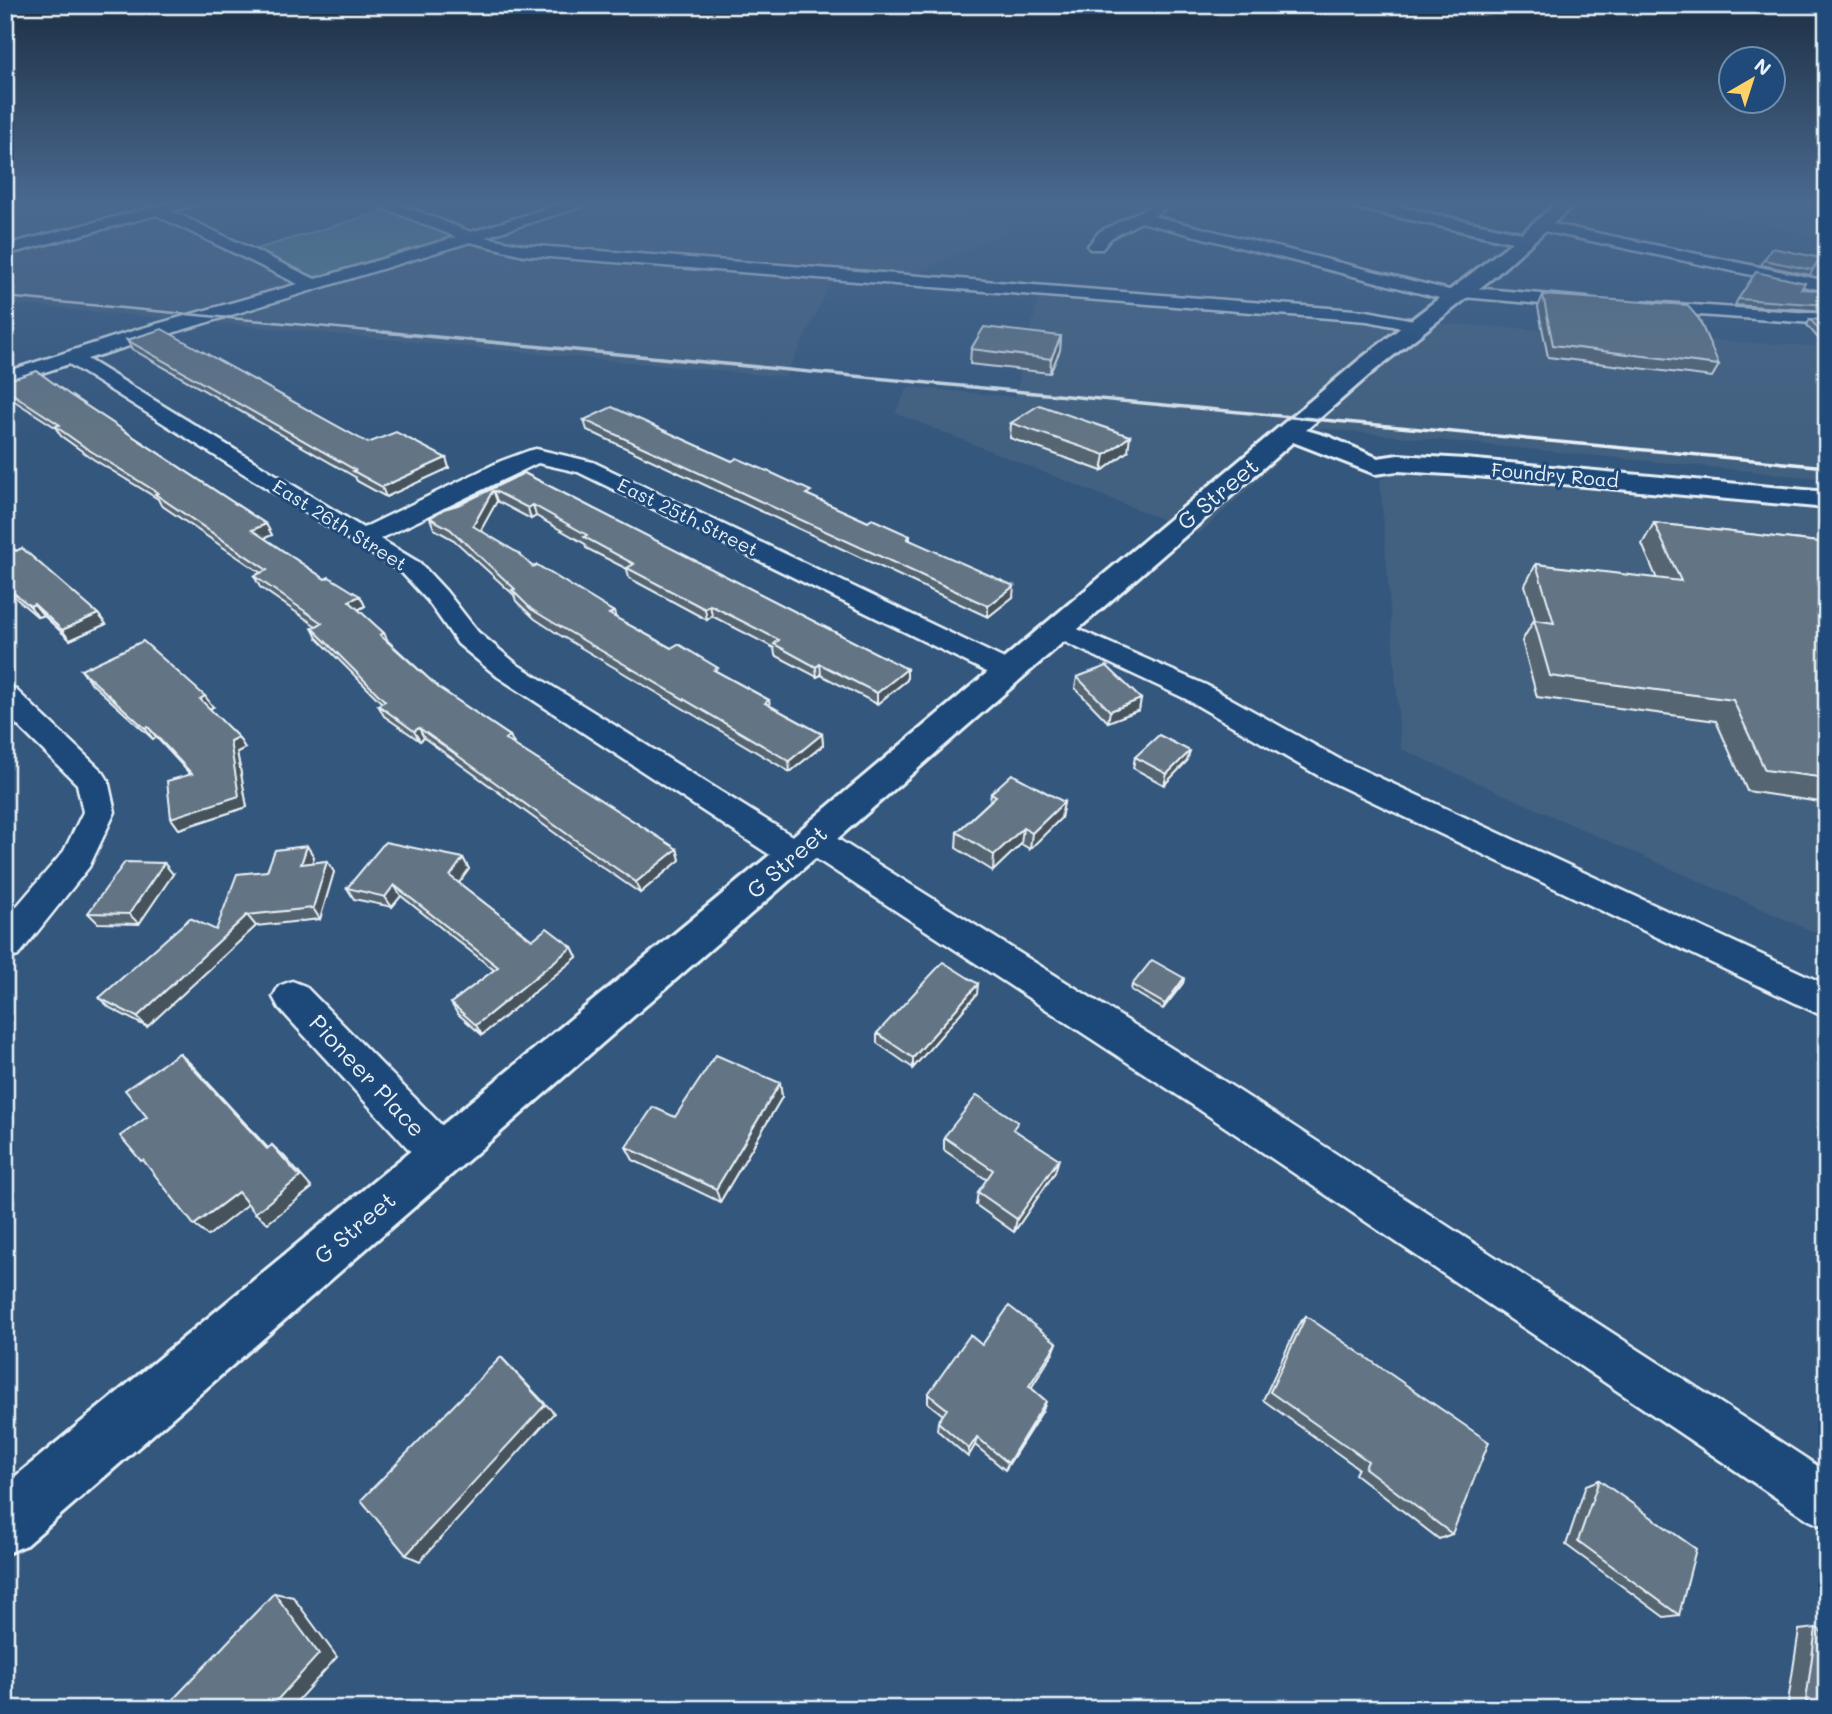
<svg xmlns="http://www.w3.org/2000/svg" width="1832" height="1714" viewBox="0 0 1832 1714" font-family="Mali,sans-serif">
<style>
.built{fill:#42607f}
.green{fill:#55848d;stroke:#9ebac2;stroke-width:2}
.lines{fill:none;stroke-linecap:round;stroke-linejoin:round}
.street-casing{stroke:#e8f1f8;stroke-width:5}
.secondary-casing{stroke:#e8f1f8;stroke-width:6}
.street{fill:#1f4a7a;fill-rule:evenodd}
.secondary{fill:#1f4a7a;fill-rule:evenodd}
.rail-far1{stroke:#e8f1f8;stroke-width:2.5}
.rail{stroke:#e8f1f8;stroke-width:3.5}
.wall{fill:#566572;stroke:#e8f1f8;stroke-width:2}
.shaded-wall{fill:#46525c;stroke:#e8f1f8;stroke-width:2}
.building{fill:#647584;stroke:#e8f1f8;stroke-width:2}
.labels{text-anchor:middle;stroke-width:6;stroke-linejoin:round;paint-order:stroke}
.far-street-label{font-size:19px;fill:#e8f1f8;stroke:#1f4a7a}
.street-label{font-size:23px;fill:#e8f1f8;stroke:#1f4a7a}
</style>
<rect width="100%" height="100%" fill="#34577d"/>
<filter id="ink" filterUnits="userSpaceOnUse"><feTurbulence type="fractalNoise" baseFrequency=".0143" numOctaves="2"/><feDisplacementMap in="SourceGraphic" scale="14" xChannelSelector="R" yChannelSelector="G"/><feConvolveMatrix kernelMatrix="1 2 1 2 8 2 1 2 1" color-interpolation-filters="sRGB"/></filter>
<g filter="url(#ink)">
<g class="built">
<path d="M5 201H145L324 287 465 244 545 261 832 281 785 377 5 303Z"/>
<path d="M593 201H923L1016 227 906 278 526 247 480 237Z"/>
<path d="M1646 201H1798L1827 212V237Z"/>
<path d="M1041 287 1381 313 1429 323 1827 347V479L1315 428 1199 534 895 413 908 387 1015 397Z"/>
<path d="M1399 468 1827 503V938L1401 749 1380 480Z"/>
</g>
<path class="green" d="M387 210 461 238 315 283 250 251Z"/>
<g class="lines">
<g class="street-casing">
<g id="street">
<path d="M178 201H201L199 204 172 211 315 279 456 237 374 204 372 201H391L471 232 570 201H591L589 204 485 237 524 245 1367 311 1424 322 1427 326 1418 331 1367 321 524 255 470 242 87 359 363 528 501 461 528 451 536 449 593 462 1019 666 1023 672 1019 678 1009 681 999 678 578 472 538 463 380 539 420 563 446 591 478 632 518 665 797 839 801 831 813 828 825 831 1219 1078 1827 1472V1528L1809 1520 1191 1104 812 856 808 864 796 868 784 864 498 677 458 644 428 601 402 573 69 364 5 385V372L139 329 298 284 156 215 5 255V245Z"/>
<path d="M1160 201H1177L1153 216 1453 291 1461 287 1587 298 1596 303 1587 308 1463 297 1455 302 1141 222 1111 238 1102 249H1090L1088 246 1099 232Z"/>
<path d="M1539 221 1827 281V291L1534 229 1531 226 1534 223Z"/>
<path d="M1648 302 1827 314V324L1642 311 1639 307 1642 303Z"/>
<path d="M1059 621 1206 685 1341 760 1827 985V1018L1319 776 1186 699 1050 635 1046 629 1050 623Z"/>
<path d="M5 687 15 689 103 772 108 780 115 812 89 867 18 956 5 960V920L64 851 83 812 77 784 5 713Z"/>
<path d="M292 981 305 986 457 1141 463 1155 457 1169 442 1175 427 1169 279 1008 273 997 279 986Z"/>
</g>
</g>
<g class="secondary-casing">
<path id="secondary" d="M1340 201H1371L1522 233 1559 201H1578L1495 276 1375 370 1306 430 1330 437 1378 458 1398 455 1465 459 1827 492V508L1465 475 1398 471 1375 474 1293 442 26 1545 5 1554V1485L782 845 1359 360 1512 242 1349 206Z"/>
</g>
<use href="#street" class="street"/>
<use href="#secondary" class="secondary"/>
<path class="rail-far1" d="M5 297 402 334"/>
<path class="rail" d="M383 332 1827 467"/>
</g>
<g class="wall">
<path d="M1772 248 1820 258 1810 275 1761 265Z"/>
<path d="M1801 289 1827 291V311L1735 305 1738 299Z"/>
<path d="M1543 295 1719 365 1712 377 1548 357 1538 307Z"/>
<path d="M1810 319 1827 320V343H1822L1807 325Z"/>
<path d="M1061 336 1060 350 1050 373 970 364 971 349Z"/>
<path d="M127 340 368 443 446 458 449 468 386 497 357 481 355 477 132 349Z"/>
<path d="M5 381 70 395 266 524 272 535 264 538 325 579 360 596 365 606 358 610 384 633 388 641 439 688 510 736 514 745 677 849 680 860 640 893 592 860 424 738 420 741 384 716 378 705 382 703 317 638 312 628 316 626 260 587 254 576 261 573 161 505 158 499 93 459 61 436 55 427 5 395Z"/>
<path d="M584 420 732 461 868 522 910 536V540L1013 597 988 617 587 430Z"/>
<path d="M1011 423 1128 451 1102 471 1010 438Z"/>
<path d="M524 473 907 669V680L877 704 821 675 817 677 775 655 774 648 712 616 707 620 629 578 627 569 586 548 585 544 536 516 531 519 497 501 480 531 533 567 614 612 616 618 671 648 719 673 769 700 770 706 822 734 823 745 790 772 558 634 535 619 516 601 514 595 454 540 434 529 430 518Z"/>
<path d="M1654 523 1827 543V803L1747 791 1716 721 1537 697 1522 641 1534 620H1535L1525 585 1536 564 1657 579 1642 544Z"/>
<path d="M5 542 98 614 106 624 70 640 43 615 38 617 5 589Z"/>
<path d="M81 670 213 707 209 709 238 737 245 748 237 752 247 807 179 829 171 818 190 774 156 737 153 739 89 681Z"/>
<path d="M1077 677 1141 699 1139 710 1108 722 1075 688Z"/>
<path d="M1135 757 1187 761 1164 785 1133 768Z"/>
<path d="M991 793 1064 802 1061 818 1030 849 1021 844 993 871 956 848 957 832 990 801Z"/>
<path d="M307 846 314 857 312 863 327 861 334 872 320 919 256 926 147 1027 110 1008 99 998 216 930 267 871Z"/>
<path d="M463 858 469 869 459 883 532 940 572 947 577 957 482 1035 457 1013 451 1003 494 970 401 896 392 907 354 899 347 888Z"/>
<path d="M173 874 139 924 98 923 88 913Z"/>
<path d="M1184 978 1183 983 1163 1009 1131 990 1132 985Z"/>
<path d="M977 994 913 1068 877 1043V1033Z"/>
<path d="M780 1083 782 1097 720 1202 633 1160 626 1147 675 1117Z"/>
<path d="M1016 1131 1055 1172 1014 1232 976 1205 978 1192 987 1180 944 1150V1137Z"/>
<path d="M1306 1316 1452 1534 1439 1539 1355 1474 1358 1468 1263 1400 1298 1325Z"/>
<path d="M1057 1343 1053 1353 1031 1388 1046 1401 1043 1410 1005 1470 975 1445 968 1457 937 1430 938 1422 943 1415 928 1403V1394L982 1345Z"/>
<path d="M1599 1480 1679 1615 1664 1617 1566 1545 1586 1485Z"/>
<path d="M1816 1628 1827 1709H1797L1788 1702 1799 1630Z"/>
</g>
<g class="shaded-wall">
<path d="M1061 336 1060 350 1050 373 1051 359Z"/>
<path d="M1130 436 1128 451 1102 471 1105 455Z"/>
<path d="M446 458 449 468 386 497 382 487Z"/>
<path d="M493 490 497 501 477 537 473 526Z"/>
<path d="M533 505 536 516 531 519 528 508Z"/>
<path d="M266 524 272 535 258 541 252 530Z"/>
<path d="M1014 586 1013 597 988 617V606Z"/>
<path d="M360 596 365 606 354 612 349 601Z"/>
<path d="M34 604 43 615 38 617 30 606Z"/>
<path d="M710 605 712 616 707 620 705 609Z"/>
<path d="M98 614 106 624 70 640 62 630Z"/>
<path d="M820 664 821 675 817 677 816 667Z"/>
<path d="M907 669V680L877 704V693Z"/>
<path d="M205 696 213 707 207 710 200 699Z"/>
<path d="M1141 699 1139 710 1108 722 1110 711Z"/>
<path d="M148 727 156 737 153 739 145 728Z"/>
<path d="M419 728 424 738 420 741 414 731Z"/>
<path d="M822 734 823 745 790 772 789 761Z"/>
<path d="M510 736 515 746 505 739Z"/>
<path d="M238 737 245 748 237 752 247 807 179 829 171 818 230 741Z"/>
<path d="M1190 751 1187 761 1164 785 1167 774Z"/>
<path d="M1064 802 1061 818 1030 849 1032 833Z"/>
<path d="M1023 828 1021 844 993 871 994 855Z"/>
<path d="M307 846 314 857 308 875 301 864Z"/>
<path d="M677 849 680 860 640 893 636 882Z"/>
<path d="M463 858 469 869 456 887 450 876Z"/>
<path d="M327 861 334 872 320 919 313 908Z"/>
<path d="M164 863 173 874 139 924 129 914Z"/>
<path d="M394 885 401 896 392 907 385 897Z"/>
<path d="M247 915 256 926 147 1027 137 1017Z"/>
<path d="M572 947 577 957 482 1035 476 1025Z"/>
<path d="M1184 978 1183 983 1163 1009 1165 1004Z"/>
<path d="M978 984 977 994 913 1068V1058Z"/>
<path d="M179 1053 192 1065 279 1160 267 1149Z"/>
<path d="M780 1083 782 1097 720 1202 716 1189Z"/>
<path d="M272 1145 284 1156 312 1188 268 1223 255 1213Z"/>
<path d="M1059 1159 1055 1172 1014 1232 1017 1219Z"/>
<path d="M238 1192 251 1202 208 1236 194 1225Z"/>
<path d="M1057 1343 1053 1353 1026 1396 1029 1386Z"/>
<path d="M501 1357 554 1413 420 1561 406 1555Z"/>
<path d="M1046 1401 1043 1410 1005 1470 1008 1463Z"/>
<path d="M977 1437 975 1445 968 1457 969 1449Z"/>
<path d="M274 1593 293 1597 337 1657 290 1709H269Z"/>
</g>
<g class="building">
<path d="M1772 248 1820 258 1812 270 1764 260Z"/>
<path d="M1756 272 1805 283 1801 289 1827 291V305L1738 299Z"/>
<path d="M1543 295 1687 305 1699 319 1719 365 1553 345Z"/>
<path d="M1810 319 1827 320V337H1825Z"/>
<path d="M984 327 1061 336 1051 359 971 349Z"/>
<path d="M162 329 368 443 396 432 446 458 382 487 353 471 355 470 127 340Z"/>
<path d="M37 371 70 395 266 524 252 530 325 579 329 577 360 596 349 601 384 633 380 635 439 688 510 736 505 739 677 849 636 882 588 849 419 728 414 731 378 705 385 701 312 628 322 623 254 576 267 570 155 494 158 493 86 448 55 426 60 425 5 389V381Z"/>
<path d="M1039 405 1130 436 1105 455 1011 423Z"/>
<path d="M612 407 732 461 737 458 774 474 811 491 806 494 868 522 872 519 910 536 907 539 1014 586 988 606 584 420Z"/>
<path d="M524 473 907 669 877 693 820 664 816 667 774 644 779 640 710 605 705 609 627 568 634 564 584 537 587 535 533 505 528 508 493 490 473 526 518 553 533 567 537 565 614 612 609 614 671 648 678 644 718 668 714 670 769 700 765 703 822 734 789 761 554 623 531 609 512 590 515 589 450 529 430 518 444 509 461 504Z"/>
<path d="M1654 523 1827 543V778L1765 770 1733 700 1550 676 1534 620 1554 623 1536 564 1681 581Z"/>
<path d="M5 542 16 551 22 548 98 614 62 630 34 604 30 606 5 586Z"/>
<path d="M143 641 205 696 200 699 238 737 230 741 239 796 171 818 167 781 192 774 148 727 145 728 81 670Z"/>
<path d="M1107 666 1141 699 1110 711 1077 677Z"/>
<path d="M1159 735 1190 751 1167 774 1135 757Z"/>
<path d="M1012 774 1064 802 1032 833 1023 828 994 855 957 832 996 796 991 793Z"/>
<path d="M385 842 463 858 450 876 532 940 547 928 572 947 476 1025 451 1003 498 967 394 885 385 897 347 888Z"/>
<path d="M307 846 301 864 327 861 313 908 247 915 137 1017 99 998 190 918 216 930 237 874 267 871 275 850Z"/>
<path d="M125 862 164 863 129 914 88 913Z"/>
<path d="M1152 960 1184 978 1165 1004 1132 985Z"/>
<path d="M943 962 978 984 913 1058 877 1033Z"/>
<path d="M179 1053 267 1149 272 1145 300 1177 255 1213 238 1192 194 1225 143 1160 141 1161 120 1136 147 1117 125 1090Z"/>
<path d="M716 1055 780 1083 716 1189 626 1147 653 1107 675 1117Z"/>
<path d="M977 1095 1018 1122 1013 1129 1059 1159 1017 1219 978 1192 993 1170 944 1137Z"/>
<path d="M1009 1306 1057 1343 1029 1386 1046 1401 1008 1463 977 1437 969 1449 938 1422 947 1409 928 1394 970 1335 982 1345Z"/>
<path d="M1306 1316 1489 1442 1452 1534 1365 1468 1368 1461 1270 1392Z"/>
<path d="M501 1357 545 1405 406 1555 361 1500Z"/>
<path d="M1599 1480 1696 1549 1679 1615 1578 1541Z"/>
<path d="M274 1593 319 1654 269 1709H164Z"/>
<path d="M1816 1628 1827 1635V1709H1817L1806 1701Z"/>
</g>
</g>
<linearGradient id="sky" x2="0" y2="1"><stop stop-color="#1d3045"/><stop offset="0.46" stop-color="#4a698f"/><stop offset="1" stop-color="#4a698f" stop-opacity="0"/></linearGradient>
<rect width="1832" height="440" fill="url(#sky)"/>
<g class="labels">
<g class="far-street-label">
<text transform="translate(1555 475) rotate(5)" y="7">Foundry Road</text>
<text transform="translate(688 517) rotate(26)" y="7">East 25th Street</text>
<text transform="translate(340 525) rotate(32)" y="7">East 26th Street</text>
</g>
<g class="street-label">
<text transform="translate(1218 494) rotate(-40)" y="8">G Street</text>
<text transform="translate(787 862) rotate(-41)" y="8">G Street</text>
<text transform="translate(367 1076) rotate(47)" y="8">Pioneer Place</text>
<text transform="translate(355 1228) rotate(-40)" y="8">G Street</text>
</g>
</g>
<rect width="1832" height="1714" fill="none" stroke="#1f4a7a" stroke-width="28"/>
<rect x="14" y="14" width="1804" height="1686" fill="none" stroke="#e8f1f8" stroke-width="2.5" filter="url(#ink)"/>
<g transform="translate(1752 80) rotate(39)"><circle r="33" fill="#1f4a7a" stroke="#6f8dac" stroke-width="2"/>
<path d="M0-5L12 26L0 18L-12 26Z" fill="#ffd166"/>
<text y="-10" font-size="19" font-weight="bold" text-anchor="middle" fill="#e8f1f8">N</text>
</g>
</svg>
